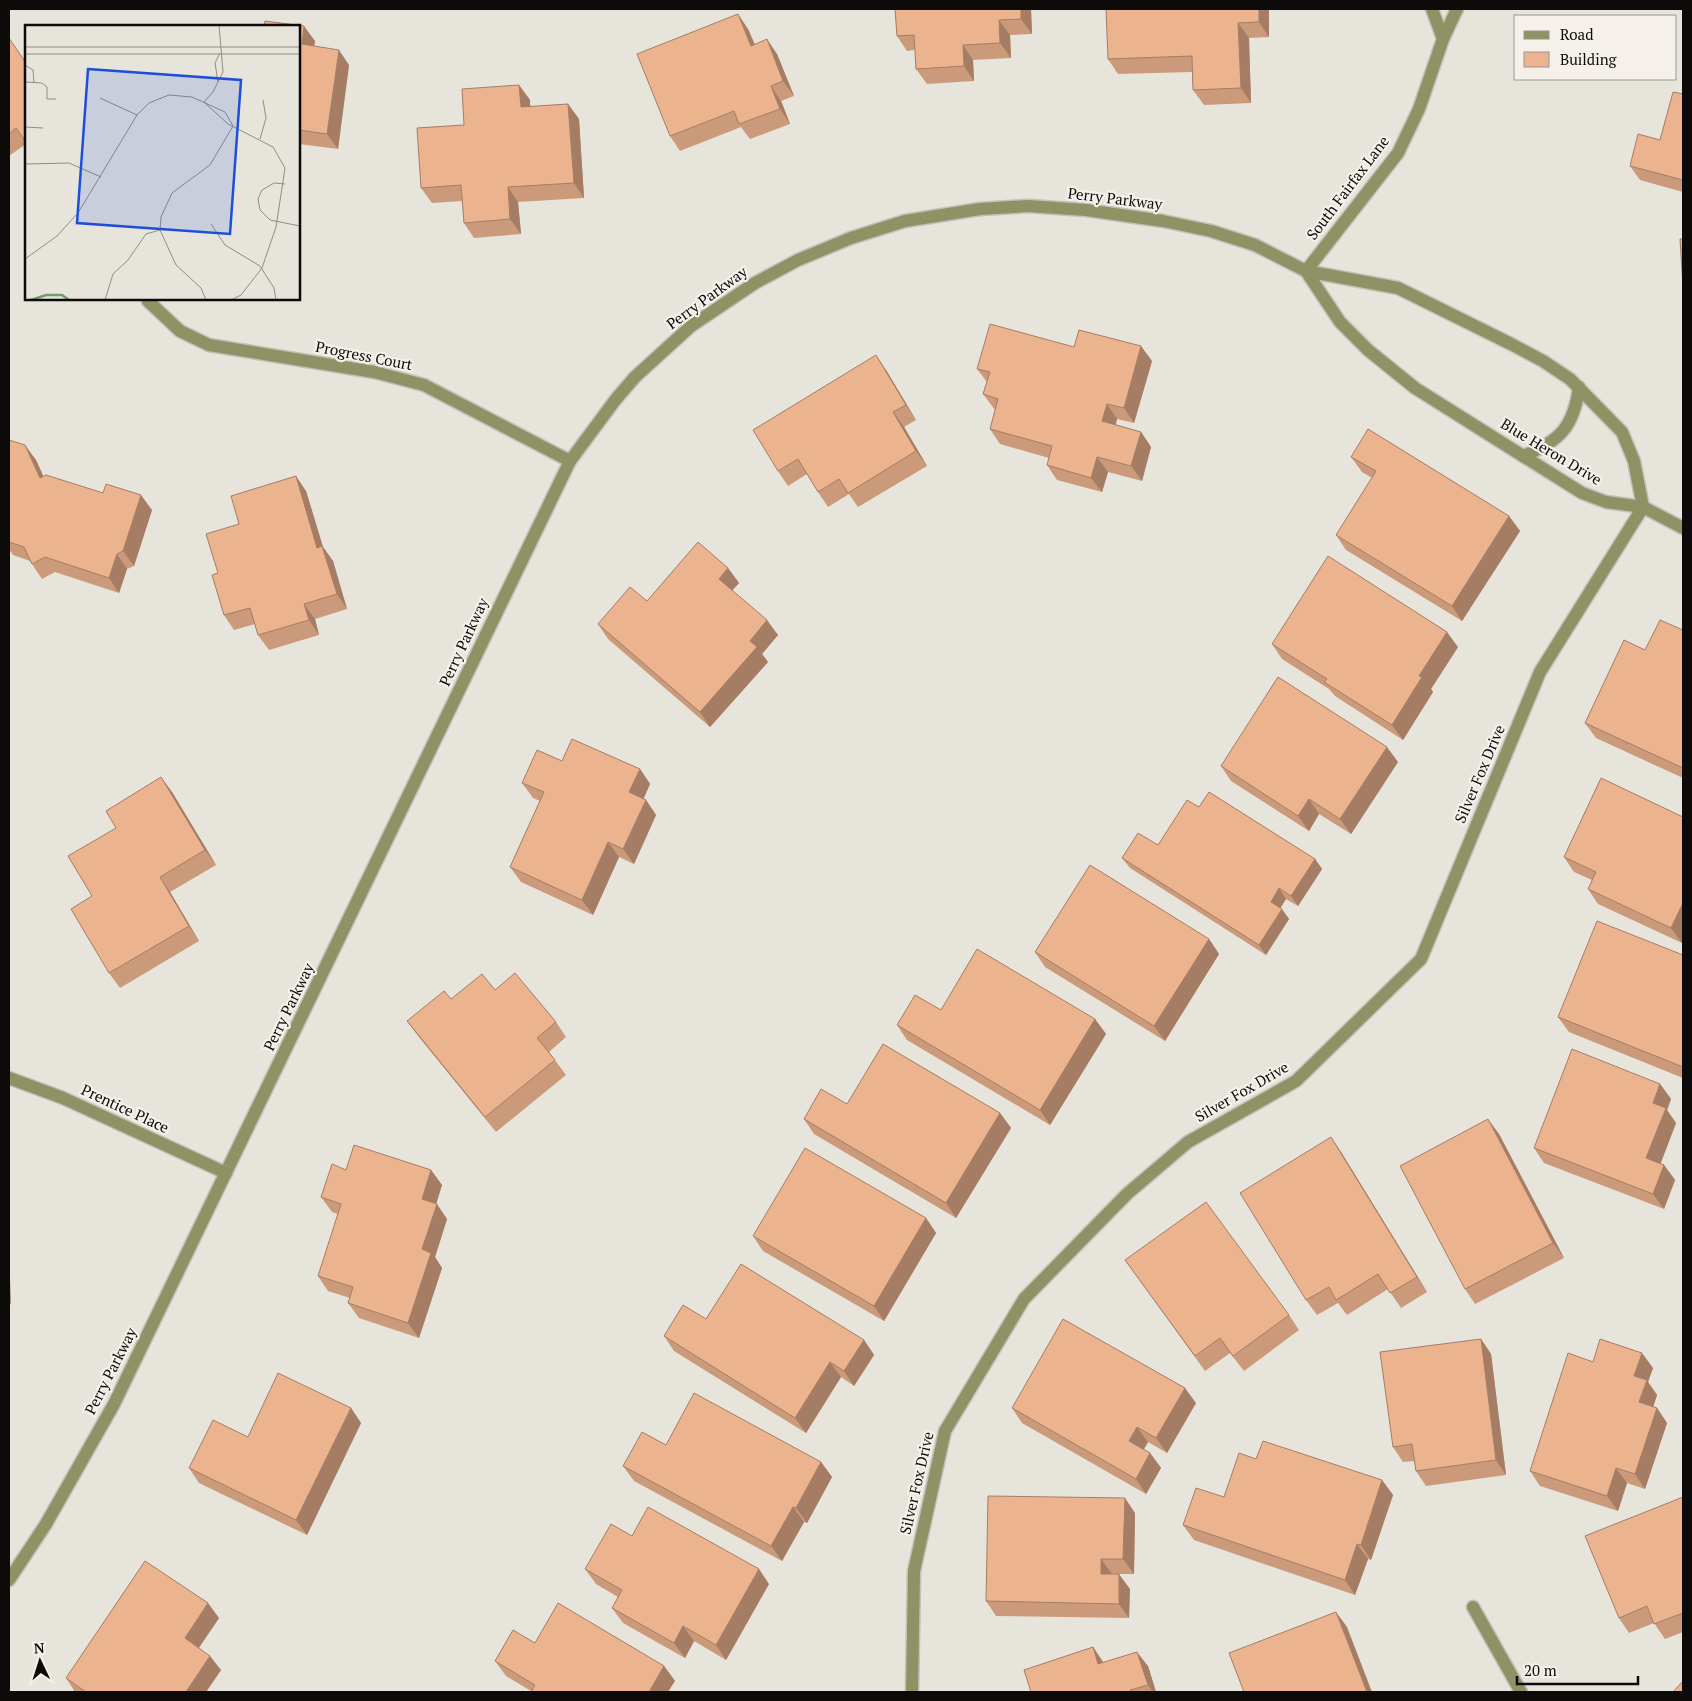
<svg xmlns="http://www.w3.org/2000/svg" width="1692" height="1701" viewBox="0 0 1692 1701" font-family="'PT Serif',serif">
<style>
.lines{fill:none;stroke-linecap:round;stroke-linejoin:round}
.service-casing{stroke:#c4c1ba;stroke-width:15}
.minor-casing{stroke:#c4c1ba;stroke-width:15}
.service{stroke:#8f9264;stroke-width:12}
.minor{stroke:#8f9264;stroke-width:12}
.wall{fill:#cb9a7b}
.shaded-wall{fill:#a57d64}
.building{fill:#ecb38f;stroke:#a57d64}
.labels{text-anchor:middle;stroke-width:4.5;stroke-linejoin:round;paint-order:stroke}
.street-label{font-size:15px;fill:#0d0b09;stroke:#f5f1ea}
.inset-river{fill:none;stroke:#749d6c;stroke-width:2.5}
.inset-road{fill:none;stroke:#908d88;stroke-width:1}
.view{fill:#1d4ed8;fill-opacity:0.15;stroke:#1d4ed8;stroke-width:2.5}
.inset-edge{fill:none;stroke:#0d0b09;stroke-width:2.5}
</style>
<rect width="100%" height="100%" fill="#e7e4dc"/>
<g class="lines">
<g class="service-casing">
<path id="service" d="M1523 456C1559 442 1574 427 1579 387"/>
</g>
<g class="minor-casing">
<g id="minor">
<path d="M1432 9 1443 39"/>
<path d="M1306 271 1340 322 1368 350 1415 388 1582 493 1606 502 1643 507 1683 528"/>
<path d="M1306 271 1398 153 1419 109 1443 39 1457 9"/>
<path d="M148 301 180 331 209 345 374 372 424 385 570 461"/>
<path d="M9 1078 63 1098 226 1173"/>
<path d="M9 1580 46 1524 114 1404 570 461 616 399 635 377 691 326 755 283 798 260 851 238 905 221 980 209 1028 206 1086 210 1163 221 1211 231 1255 245 1306 271 1398 288 1511 344 1543 361 1570 379 1622 432 1634 461 1643 507"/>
<path d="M1473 1607 1521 1692"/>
<path d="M912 1692 914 1571 945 1431 1024 1299 1127 1194 1188 1142 1296 1081 1421 959 1540 672 1643 507"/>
</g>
</g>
<use href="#service" class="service"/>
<use href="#minor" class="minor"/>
</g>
<g class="wall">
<path d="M895 9H1031L1032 34 1010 35 1011 58 973 60 974 81 927 84 916 69 915 50 907 51 897 36Z"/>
<path d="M1269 9V37L1249 38 1251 103 1204 105 1193 90 1192 72 1118 74 1108 59Z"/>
<path d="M299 26 315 41 314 46 349 65 338 149 299 144Z"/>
<path d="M748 29 755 44 777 54 794 96 781 101 790 124 750 139 741 127 680 151 670 136Z"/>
<path d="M9 38 26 63V144L9 156Z"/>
<path d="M519 85 530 100V107L568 104 579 119 584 198 518 202 521 234 474 238 464 223 462 201 432 203 421 188 464 125Z"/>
<path d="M1683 94V192L1640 180 1630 166 1660 140Z"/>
<path d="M1074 347 1152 361 1134 423 1117 419 1116 425 1141 432 1151 447 1142 481 1108 472 1102 492 1057 480 1047 465 1049 458 1000 444 990 429 995 410 983 394 987 382 977 369Z"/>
<path d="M886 370 916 420 904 427 927 466 858 507 849 494 828 507 818 492 807 474 788 486 778 471Z"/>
<path d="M9 440 36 460 43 476 152 510 134 566 127 569 119 593 55 572 42 579 30 561 13 555 9 549Z"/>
<path d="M1351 457 1509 516 1520 531 1462 621 1346 550 1336 535 1372 478 1362 472Z"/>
<path d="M306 491 323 547 333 561 347 609 315 619 319 635 269 650 258 635 255 624 234 630 224 615 218 573 239 524Z"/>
<path d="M728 568 739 583 732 590 778 635 762 654 768 662 710 727 608 639 598 624 647 601Z"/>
<path d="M1683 630V778L1596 738 1585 723 1645 650Z"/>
<path d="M1272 644 1458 647 1431 689 1433 692 1403 740 1335 696 1329 689 1282 659Z"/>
<path d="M562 761 640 769 650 784 643 799 646 800 656 815 634 864 619 857 593 915 521 882 510 867 540 801 533 798 522 783Z"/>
<path d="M1398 762 1351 834 1319 814 1309 831 1231 781 1221 766Z"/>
<path d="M172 792 216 865 170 892 199 941 120 988 109 973 92 896 116 828Z"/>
<path d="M1199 807 1315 859 1322 869 1298 906 1286 899 1280 908 1289 919 1266 955 1130 868 1122 858 1158 845Z"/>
<path d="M1683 817V940L1682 943 1598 904 1588 889 1592 880 1574 872 1564 857Z"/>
<path d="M1209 939 1219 954 1165 1041 1045 967 1035 952Z"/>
<path d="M1683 955V1078L1569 1032 1558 1017Z"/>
<path d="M495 990 556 1022 566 1037 549 1052 566 1075 496 1132 418 1036 407 1021 451 999Z"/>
<path d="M941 1010 1095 1019 1106 1034 1050 1125 907 1040 897 1025Z"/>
<path d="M1660 1084 1671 1099 1667 1110 1676 1123 1660 1164 1664 1165 1675 1180 1664 1209 1544 1163 1534 1148Z"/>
<path d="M847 1104 1000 1113 1011 1128 956 1218 814 1134 804 1119Z"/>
<path d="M1499 1134 1564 1258 1475 1304 1465 1289Z"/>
<path d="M1341 1152 1427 1292 1401 1308 1388 1289 1347 1315 1338 1303 1317 1315 1306 1300Z"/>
<path d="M346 1170H431L442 1185 436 1204 447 1219 435 1257 442 1268 419 1338 359 1318 348 1303 350 1298 328 1291 318 1276 338 1214 332 1212 321 1197Z"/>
<path d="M926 1218 936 1233 884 1321 763 1251 753 1236Z"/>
<path d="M1125 1260 1289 1315 1299 1330 1244 1371 1230 1353 1205 1371Z"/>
<path d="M706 1319 864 1340 874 1355 854 1386 841 1377 806 1433 674 1351 664 1336Z"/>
<path d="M1481 1339 1491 1354 1506 1475 1426 1486 1416 1471 1414 1461 1403 1462 1393 1447Z"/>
<path d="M1593 1362 1653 1368 1648 1382 1657 1395 1653 1407 1657 1408 1667 1423 1645 1489 1627 1483 1618 1511 1540 1486 1530 1471Z"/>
<path d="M1196 1403 1167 1453 1148 1442 1144 1449 1150 1453 1161 1468 1146 1494 1022 1423 1012 1408Z"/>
<path d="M351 1408 361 1423 307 1535 199 1483 189 1468 248 1437Z"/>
<path d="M666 1445 821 1462 832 1477 807 1523 804 1522 782 1561 634 1481 623 1466Z"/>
<path d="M1256 1459 1382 1480 1393 1495 1371 1560 1368 1559 1355 1595 1194 1540 1183 1525 1224 1497Z"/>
<path d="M1683 1497V1632L1665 1639 1654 1623 1629 1633 1619 1618Z"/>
<path d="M1135 1513 1134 1574H1112L1130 1589 1129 1618 996 1616 986 1601Z"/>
<path d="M632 1536 769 1584 726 1660 694 1641 685 1658 623 1623 612 1608 618 1597 596 1584 585 1569Z"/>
<path d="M219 1618 199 1648 221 1670 206 1692H75L66 1678Z"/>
<path d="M535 1643 664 1666 675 1681 531 1691 506 1676 495 1661Z"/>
<path d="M1093 1647 1103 1662 1148 1666 1156 1692H1031Z"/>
</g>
<g class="shaded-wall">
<path d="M1021 9H1031L1032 34 1021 19Z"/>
<path d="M1259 9H1269V37L1259 22Z"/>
<path d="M738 14 748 29 761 61 751 46Z"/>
<path d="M999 20 1010 35 1011 58 1000 43Z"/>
<path d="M1238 23 1249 38 1251 103 1241 88Z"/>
<path d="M304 26 315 41 312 59 302 44Z"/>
<path d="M767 39 777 54 794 96 783 81Z"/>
<path d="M963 45 973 60 974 81 964 66Z"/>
<path d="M339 50 349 65 338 149 327 134Z"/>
<path d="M519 85 530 100 531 122 521 107Z"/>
<path d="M771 86 781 101 790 124 780 109Z"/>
<path d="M568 104 579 119 584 198 574 183Z"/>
<path d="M508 187 518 202 521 234 510 219Z"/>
<path d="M1141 346 1152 361 1134 423 1124 408Z"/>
<path d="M876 355 886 370 916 420 906 405Z"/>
<path d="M1107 404 1117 419 1112 436 1102 421Z"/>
<path d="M893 412 904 427 927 466 916 451Z"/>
<path d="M1141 432 1151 447 1142 481 1131 466Z"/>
<path d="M25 445 36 460 51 493 40 478Z"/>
<path d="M1097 457 1108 472 1102 492 1091 478Z"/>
<path d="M296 476 306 491 323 547 333 561 347 609 337 594 317 548Z"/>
<path d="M141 495 152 510 134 566 123 551Z"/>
<path d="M1509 516 1520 531 1462 621 1452 606Z"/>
<path d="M117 554 127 569 119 593 109 578Z"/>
<path d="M728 568 739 583 729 594 719 579Z"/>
<path d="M304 604 315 619 319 635 309 620Z"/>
<path d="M767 620 778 635 762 654 768 662 710 727 700 712 750 641Z"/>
<path d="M1447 632 1458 647 1431 689 1433 692 1403 740 1392 725 1419 676Z"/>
<path d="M1387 747 1398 762 1351 834 1340 819Z"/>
<path d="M640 769 650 784 640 807 629 792Z"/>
<path d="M161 777 172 792 216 865 205 850Z"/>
<path d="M1309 799 1319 814 1309 831 1298 816Z"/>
<path d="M646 800 656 815 634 864 623 849Z"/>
<path d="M608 842 619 857 593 915 582 900Z"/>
<path d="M1315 859 1322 869 1298 906 1291 896Z"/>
<path d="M160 877 170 892 199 941 189 926Z"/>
<path d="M1279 888 1286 899 1278 912 1271 902Z"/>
<path d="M1683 903V940L1682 943 1671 928Z"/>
<path d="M1282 909 1289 919 1266 955 1259 945Z"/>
<path d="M1209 939 1219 954 1165 1041 1154 1026Z"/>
<path d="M1095 1019 1106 1034 1050 1125 1040 1110Z"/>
<path d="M1660 1084 1671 1099 1667 1110 1676 1123 1657 1173 1646 1158 1653 1103Z"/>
<path d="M1000 1113 1011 1128 956 1218 946 1203Z"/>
<path d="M1488 1119 1499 1134 1564 1258 1553 1243Z"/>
<path d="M1331 1137 1341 1152 1427 1292 1417 1277Z"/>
<path d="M1664 1165 1675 1180 1664 1209 1653 1194Z"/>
<path d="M431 1170 442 1185 433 1214 422 1199Z"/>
<path d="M437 1204 447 1219 435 1257 442 1268 419 1338 408 1323 422 1249Z"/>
<path d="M926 1218 936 1233 884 1321 874 1306Z"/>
<path d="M9 1250 11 1305 9 1301Z"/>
<path d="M1481 1339 1491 1354 1506 1475 1496 1460Z"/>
<path d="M864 1340 874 1355 854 1386 844 1371Z"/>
<path d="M1642 1353 1653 1368 1648 1382 1657 1395 1650 1417 1639 1402 1634 1376Z"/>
<path d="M830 1362 841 1377 806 1433 795 1418Z"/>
<path d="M1185 1388 1196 1403 1167 1453 1156 1438Z"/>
<path d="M351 1408 361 1423 307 1535 296 1520Z"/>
<path d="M1657 1408 1667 1423 1645 1489 1635 1474Z"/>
<path d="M1137 1427 1148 1442 1140 1456 1129 1441Z"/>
<path d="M1150 1453 1161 1468 1146 1494 1136 1479Z"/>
<path d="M821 1462 832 1477 807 1523 796 1508Z"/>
<path d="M1616 1468 1627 1483 1618 1511 1607 1496Z"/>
<path d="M1382 1480 1393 1495 1371 1560 1361 1545Z"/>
<path d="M1125 1498 1135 1513 1134 1574 1123 1559Z"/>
<path d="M793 1507 804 1522 782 1561 771 1546Z"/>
<path d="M1357 1544 1368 1559 1355 1595 1345 1580Z"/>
<path d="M1101 1559 1112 1574 1111 1589 1101 1574Z"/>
<path d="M759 1569 769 1584 726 1660 716 1645Z"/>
<path d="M1119 1574 1130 1589 1129 1618 1119 1604Z"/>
<path d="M208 1603 219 1618 195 1653 185 1638Z"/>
<path d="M1336 1612 1347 1627 1372 1692H1367Z"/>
<path d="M683 1626 694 1641 685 1658 674 1643Z"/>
<path d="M1093 1647 1103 1662 1098 1664Z"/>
<path d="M1137 1652 1148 1666 1156 1692H1153L1148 1685Z"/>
<path d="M210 1656 221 1670 206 1692H186Z"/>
<path d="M664 1666 675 1681 668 1692H649Z"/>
</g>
<g class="building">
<path d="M895 9H1021V19L999 20 1000 43 963 45 964 66 916 69 914 35 897 36Z"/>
<path d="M1106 9H1259V22L1238 23 1241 88 1193 90 1192 56 1108 59Z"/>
<path d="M738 14 751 46 767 39 783 81 771 86 780 109 739 124 734 111 670 136 637 54Z"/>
<path d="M265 21 304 26 302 44 339 50 327 134 299 130V26H264Z"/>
<path d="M9 38 26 63V142L16 128 9 134Z"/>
<path d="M519 85 521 107 568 104 574 183 508 187 510 219 464 223 461 185 421 188 417 128 464 125 462 89Z"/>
<path d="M1673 92 1683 94V180L1630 166 1638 134 1660 140Z"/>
<path d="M1680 239H1683V286Z"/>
<path d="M990 324 1074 347 1079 330 1141 346 1124 408 1107 404 1102 421 1141 432 1131 466 1097 457 1091 478 1047 465 1052 446 990 429 998 399 983 394 990 372 977 369Z"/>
<path d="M876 355 906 405 893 412 916 451 848 493 839 479 818 492 798 459 778 471 753 430Z"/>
<path d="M1368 429 1509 516 1452 606 1336 535 1376 471 1351 457Z"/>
<path d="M9 440 25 445 40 478 46 475 103 493 106 484 141 495 123 551 117 554 109 578 45 557 32 564 24 547 9 542Z"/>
<path d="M296 476 317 548 322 546 337 594 304 604 309 620 258 635 250 608 224 615 212 575 218 573 206 534 239 524 231 496Z"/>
<path d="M698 542 728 568 719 579 767 620 750 641 757 647 700 712 598 624 630 587 647 601Z"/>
<path d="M1328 556 1447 632 1419 676 1422 677 1392 725 1324 682 1327 679 1272 644Z"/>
<path d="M1660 620 1683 630V768L1585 723 1624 640 1645 650Z"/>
<path d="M1278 677 1387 747 1340 819 1309 799 1298 816 1221 766Z"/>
<path d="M572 739 640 769 629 792 646 800 623 849 608 842 582 900 510 867 544 792 522 783 537 750 562 761Z"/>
<path d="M161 777 205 850 160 877 189 926 109 973 71 909 92 896 68 856 116 828 106 811Z"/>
<path d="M1601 778 1683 817V903L1671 928 1588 889 1596 872 1564 857Z"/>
<path d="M1209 792 1315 859 1291 896 1279 888 1271 902 1282 909 1259 945 1122 858 1138 833 1158 845 1187 800 1199 807Z"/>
<path d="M1090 865 1209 939 1154 1026 1035 952Z"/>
<path d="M1597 921 1683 955V1067L1558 1017Z"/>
<path d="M977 949 1095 1019 1040 1110 897 1025 915 995 941 1010Z"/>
<path d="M515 973 556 1022 537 1038 555 1060 485 1117 407 1021 444 991 451 999 482 974 495 990Z"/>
<path d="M883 1044 1000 1113 946 1203 804 1119 821 1089 847 1104Z"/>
<path d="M1572 1049 1660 1084 1653 1103 1666 1108 1646 1158 1664 1165 1653 1194 1534 1148Z"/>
<path d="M1488 1119 1553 1243 1465 1289 1400 1166Z"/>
<path d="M1331 1137 1417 1277 1390 1293 1378 1274 1336 1300 1329 1287 1306 1300 1240 1193Z"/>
<path d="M354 1145 431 1170 422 1199 437 1204 422 1249 431 1253 408 1323 348 1303 353 1287 318 1276 341 1204 321 1197 332 1164 346 1170Z"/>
<path d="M805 1148 926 1218 874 1306 753 1236Z"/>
<path d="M1206 1202 1289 1315 1233 1356 1220 1338 1195 1356 1125 1260Z"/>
<path d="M741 1264 864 1340 844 1371 830 1362 795 1418 664 1336 683 1305 706 1319Z"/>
<path d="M1063 1319 1185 1388 1156 1438 1137 1427 1129 1441 1150 1453 1136 1479 1012 1408Z"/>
<path d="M1481 1339 1496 1460 1416 1471 1412 1444 1393 1447 1380 1352Z"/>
<path d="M1600 1339 1642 1353 1634 1376 1647 1380 1639 1402 1657 1408 1635 1474 1616 1468 1607 1496 1530 1471 1568 1353 1593 1362Z"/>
<path d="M278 1373 351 1408 296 1520 189 1468 213 1420 248 1437Z"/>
<path d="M694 1393 821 1462 796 1508 793 1507 771 1546 623 1466 642 1432 666 1445Z"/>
<path d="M1263 1441 1382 1480 1361 1545 1357 1544 1345 1580 1183 1525 1196 1488 1224 1497 1239 1453 1256 1459Z"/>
<path d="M988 1496 1125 1498 1123 1559H1101V1574H1119V1604L986 1601Z"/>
<path d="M1683 1497V1613L1654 1624 1647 1606 1619 1618 1585 1536Z"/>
<path d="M648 1507 759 1569 716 1645 683 1626 674 1643 612 1608 622 1590 585 1569 611 1524 632 1536Z"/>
<path d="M145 1561 208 1603 185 1638 210 1656 186 1692H86L66 1678Z"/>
<path d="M558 1603 664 1666 649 1692H531L535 1685 495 1661 513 1630 535 1643Z"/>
<path d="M1336 1612 1367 1692H1244L1229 1653Z"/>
<path d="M1093 1647 1098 1664 1137 1652 1148 1685 1130 1690 1131 1692H1031L1024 1670Z"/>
<path d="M1683 1681V1692H1673Z"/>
</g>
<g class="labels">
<g class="street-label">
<text transform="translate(1348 188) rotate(-53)" y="5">South Fairfax Lane</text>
<text transform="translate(1115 199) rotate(7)" y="5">Perry Parkway</text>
<text transform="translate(707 298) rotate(-36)" y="5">Perry Parkway</text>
<text transform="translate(364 356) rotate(11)" y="5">Progress Court</text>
<text transform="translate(1551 452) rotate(31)" y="5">Blue Heron Drive</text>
<text transform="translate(464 642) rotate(-65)" y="5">Perry Parkway</text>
<text transform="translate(1480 774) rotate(-67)" y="5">Silver Fox Drive</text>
<text transform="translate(289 1007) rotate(-64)" y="5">Perry Parkway</text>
<text transform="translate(1242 1092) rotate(-30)" y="5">Silver Fox Drive</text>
<text transform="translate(125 1109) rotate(25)" y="5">Prentice Place</text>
<text transform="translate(111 1371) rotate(-63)" y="5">Perry Parkway</text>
<text transform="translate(917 1483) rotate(-77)" y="5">Silver Fox Drive</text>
</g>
</g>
<g transform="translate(25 25)">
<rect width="275" height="275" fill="#e7e4dc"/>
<path class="inset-river" d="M6 275 21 270H37L44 275"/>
<path class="inset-road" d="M0 22H275M0 29H275M0 40 8 45 9 58M1 57 17 58 22 62V74H31M193 57 190 38 195 28M75 73 112 90M179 77 203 99 248 122 260 143 251 202 237 243 216 270 206 275M179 77 188 67 198 47 194 0M0 102 18 103M235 114 241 93 238 75M0 139 44 138 76 152M260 159 249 158 237 165 233 174 235 185 245 195 275 201M186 199 200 220 235 241 249 263 251 275M0 234 32 211 53 188 112 90 124 78 144 70 167 72 200 87 208 101M80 275 88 249 103 235 121 209 135 205M181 275 176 263 151 240 135 205 136 192 147 168 185 140 208 101"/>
<path class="view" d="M63 44 216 55 205 209 52 198Z"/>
<rect width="275" height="275" class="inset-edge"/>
</g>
<rect width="1692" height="1701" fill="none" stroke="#0d0b09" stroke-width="20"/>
<rect x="1514" y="15" width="162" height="65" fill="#f5f1ea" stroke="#989590"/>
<rect x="1524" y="31" width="25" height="8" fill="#8f9264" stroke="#989590"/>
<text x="1560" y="40" font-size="15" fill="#0d0b09">Road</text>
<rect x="1524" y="52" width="25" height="15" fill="#ecb38f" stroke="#989590"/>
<text x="1560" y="65" font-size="15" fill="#0d0b09">Building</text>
<g transform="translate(40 1661) rotate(356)" stroke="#f5f1ea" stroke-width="4" paint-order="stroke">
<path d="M0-4L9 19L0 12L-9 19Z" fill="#0d0b09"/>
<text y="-8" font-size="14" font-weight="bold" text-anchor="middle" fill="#0d0b09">N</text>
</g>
<path d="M1517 1676v8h121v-8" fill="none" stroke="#0d0b09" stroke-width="2.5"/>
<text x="1524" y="1676" font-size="15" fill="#0d0b09" stroke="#f5f1ea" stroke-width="4" paint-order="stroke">20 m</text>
</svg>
